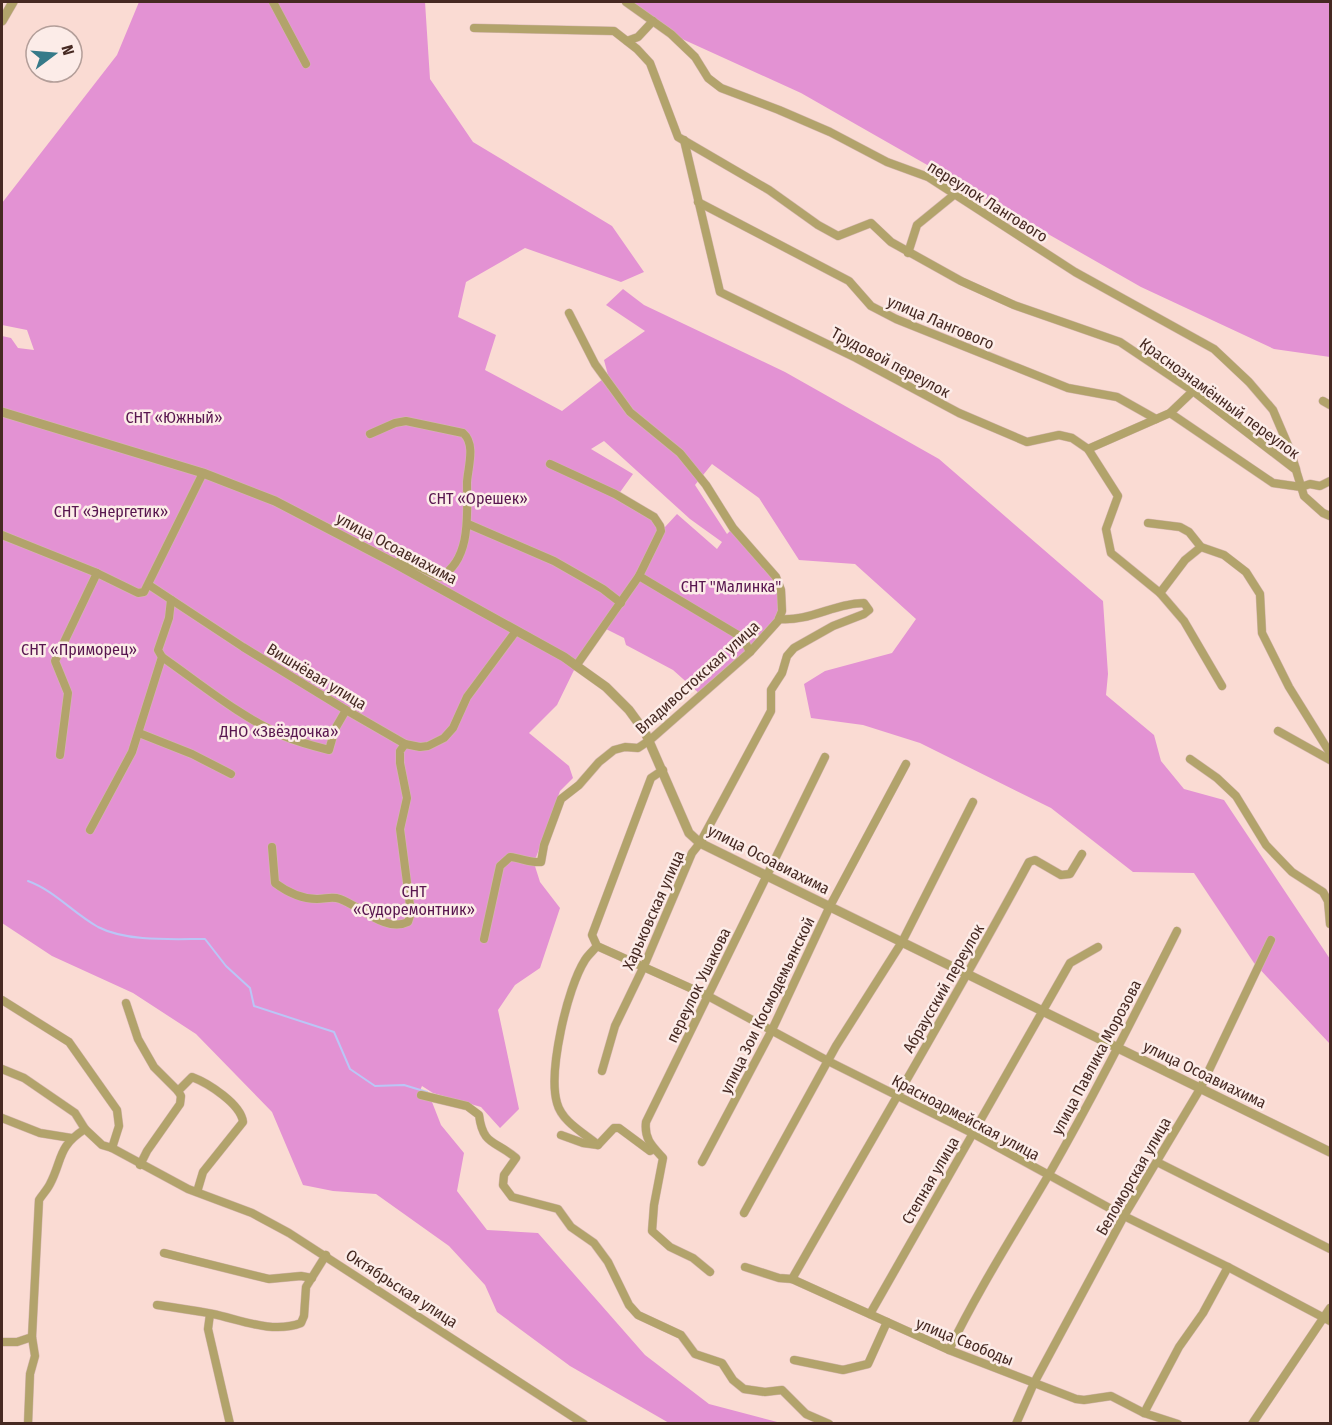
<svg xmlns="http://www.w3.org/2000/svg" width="1332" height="1425" viewBox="0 0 1332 1425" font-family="'Fira Sans Condensed',sans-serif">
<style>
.green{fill:#e392d3;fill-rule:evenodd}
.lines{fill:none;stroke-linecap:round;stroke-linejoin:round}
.stream{stroke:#bac6f6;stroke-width:2}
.minor-casing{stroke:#d6b7b0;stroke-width:9}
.tertiary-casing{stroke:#d6b7b0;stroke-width:10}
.minor{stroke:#b2a36b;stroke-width:8}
.tertiary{stroke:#b2a36b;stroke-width:9}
.labels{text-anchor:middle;stroke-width:5;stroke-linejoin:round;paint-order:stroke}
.street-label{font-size:16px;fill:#462922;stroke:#fcece8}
.park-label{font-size:16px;fill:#58164f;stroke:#fcece8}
</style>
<rect width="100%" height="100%" fill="#fadbd3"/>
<g class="green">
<path d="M139 2H425L430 79 473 142 612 226 644 272 621 282 525 248 466 282 458 317 496 335 485 370 562 411 608 375 604 360 645 331 606 305 623 289 644 305 785 372 939 459 1103 601 1108 674 1106 695 1154 735 1161 761 1184 789 1224 800 1330 959V1044L1254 963 1194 873 1133 872 1051 808 920 743 863 725 811 718 804 684 825 671 892 653 916 619 855 564 799 560 759 498 712 464 695 485 727 534 733 528 781 590 778 621 701 695 673 670 626 645 624 638 604 628 576 666 557 705 529 733 569 766 573 778 560 791 534 863 540 882 560 908 540 968 515 985 498 1010 519 1109 500 1128 481 1107 433 1093 422 1086 418 1095 432 1102 441 1125 464 1153 457 1191 487 1230 538 1233 645 1355 709 1404 781 1423H669L570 1366 497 1312 485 1285 449 1246 376 1194 333 1191 303 1185 272 1112 196 1034 133 993 52 956 2 923V336L11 338 18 348 34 350 27 330 2 325V203L117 55ZM604 441 690 519 722 542 717 549 677 514 665 527 660 526 618 495 633 474 591 449Z"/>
<path d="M621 2H1330V357L1274 349 1141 287 801 93 658 28Z"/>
</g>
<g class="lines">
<path class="stream" d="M28 881C55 891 73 913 98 927 127 942 173 939 205 939L226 966 250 988 254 1006 334 1032 350 1069 375 1086 404 1085 427 1092"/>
<g class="minor-casing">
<g id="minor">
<path d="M273 2 306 64"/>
<path d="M626 2 671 34 695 57 708 78 721 88 779 110 830 132 887 162 928 177 1075 272 1214 349 1249 382 1273 410 1288 445 1296 469"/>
<path d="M474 28 614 31 637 49 650 63 678 137 769 190 818 225 838 236 871 223 891 242 961 281 1014 305 1120 342 1193 391 1296 470 1304 496 1323 513 1330 516"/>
<path d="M627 41 638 37 653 21"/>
<path d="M684 140 720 292 856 358 959 413 1027 442 1059 435 1072 438 1088 449 1118 496 1106 529 1111 553 1160 593 1184 621 1222 686"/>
<path d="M698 202 849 281 871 306 896 319 1068 388 1117 397 1156 419"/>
<path d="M908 253 917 225 955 194"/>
<path d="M1323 401 1330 405"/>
<path d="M1170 413 1273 483 1301 487 1310 484 1320 486 1330 481"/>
<path d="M370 434 395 423 406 421 463 433C476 444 468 467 467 482 467 512 472 560 440 577L402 559 396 564"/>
<path d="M1088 449 1170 413 1193 391"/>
<path d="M550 464 615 494 654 517 660 526 661 531 639 576 576 666"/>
<path d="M1148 523 1180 527 1189 532 1201 547 1224 555 1246 572 1260 594 1262 633 1289 687 1330 753"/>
<path d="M468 524 554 561 603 589 621 603"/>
<path d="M2 535 97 573 138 593 144 592 203 473"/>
<path d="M639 576 743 638 750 652"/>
<path d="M149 585 243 647 346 710 405 744 420 747 428 746 444 738 453 728 467 697 516 631"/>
<path d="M1160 593 1185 560 1201 547"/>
<path d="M162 657C201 684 240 717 284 736 298 742 313 746 329 750L335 729 346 710"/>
<path d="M1278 731 1330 760"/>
<path d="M139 733 192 754 231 774"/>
<path d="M60 755 68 693 55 661 97 573"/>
<path d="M1190 759 1217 778 1236 796 1266 845 1292 872 1323 892 1328 901 1330 924"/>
<path d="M663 770 651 778 592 935 597 946 708 996 828 1061 972 1133 1124 1216 1228 1267 1330 1321"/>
<path d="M90 830 132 752 162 657 158 650 169 618 171 600"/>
<path d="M272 847 275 883C287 892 302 899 317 899 326 899 332 896 340 899 360 906 386 933 408 922L411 913 400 829 407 798 400 763V751L405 744"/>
<path d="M484 939 500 866 510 857C521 858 530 863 541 862L544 845 561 799 579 785 599 762 614 750 625 747 638 748 650 740 750 652 778 621 782 611 781 590 776 577 733 528 706 485 680 453 630 412 595 364 569 313"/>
<path d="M597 946C593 951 588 955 585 960 567 988 548 1072 557 1103 562 1122 584 1133 598 1145"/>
<path d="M2 1000 69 1042 117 1110 119 1126 112 1148"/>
<path d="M126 1003 138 1039 154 1067 178 1091"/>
<path d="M2 1069 24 1078 75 1113 85 1129 102 1145 112 1148 188 1189 252 1213 289 1233 584 1424"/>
<path d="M602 1071 615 1026 644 966 692 853 700 843 771 711V690L782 673 787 656 794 648 833 626 864 614 869 610 864 603C835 603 809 622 779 619"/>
<path d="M178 1091 192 1077C208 1083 241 1104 243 1122L203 1172 197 1192"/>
<path d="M421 1095 467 1106 479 1115C483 1146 495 1140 516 1158L504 1175 503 1185 512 1197 558 1209 571 1227 594 1243 608 1262 629 1305 638 1315 681 1335 695 1354 722 1363 733 1380 744 1389 765 1392 782 1390 806 1414 829 1424"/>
<path d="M2 1118 40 1133 71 1138"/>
<path d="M561 1135 583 1143 598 1145 614 1128H619L650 1151 654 1149"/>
<path d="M702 1162 772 1030 830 906 906 764"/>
<path d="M1157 1162 1330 1249"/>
<path d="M140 1165 147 1151 180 1104 181 1096 178 1091"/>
<path d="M744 1213 836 1046 902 942 973 802"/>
<path d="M164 1253 269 1279 301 1276 312 1278"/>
<path d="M745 1267 779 1278 792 1279 949 1350 1076 1399 1084 1400 1111 1396 1144 1413 1178 1424"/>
<path d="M710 1272 693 1258 670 1247 652 1231 654 1205 663 1158C652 1146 644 1139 646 1122L825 757"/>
<path d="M792 1279C871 1140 953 1003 1029 862L1035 860 1061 875 1070 874 1082 854"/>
<path d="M157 1305C175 1308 194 1310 213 1314 241 1320 273 1334 301 1323L304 1316 306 1287 326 1255"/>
<path d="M210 1314 208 1329 230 1424"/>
<path d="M870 1314 1070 963 1098 947"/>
<path d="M2 1342H17L32 1337"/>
<path d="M949 1350C978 1290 1014 1234 1048 1176 1094 1096 1135 1014 1177 931"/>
<path d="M794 1360 843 1370 868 1364 887 1322"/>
<path d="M1144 1413 1179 1347 1203 1313 1228 1267"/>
<path d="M28 1424 30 1374 35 1356 32 1337 39 1200C42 1195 47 1190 50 1184 63 1159 57 1147 85 1129"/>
<path d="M1016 1424 1034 1383 1124 1216 1200 1089 1271 940"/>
<path d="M1252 1424 1330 1308"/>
</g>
</g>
<g class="tertiary-casing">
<g id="tertiary">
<path d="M2 21 13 2"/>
<path d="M2 412 203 473 275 501 396 564 564 657 606 687 629 710 645 732 689 833 700 843 1330 1152"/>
</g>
</g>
<use href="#minor" class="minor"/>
<use href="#tertiary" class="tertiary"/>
</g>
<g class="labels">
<g class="street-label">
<text transform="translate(988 201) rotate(32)" y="6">переулок Лангового</text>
<text transform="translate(941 322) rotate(23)" y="6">улица Лангового</text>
<text transform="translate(891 362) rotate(28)" y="6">Трудовой переулок</text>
<text transform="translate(1220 398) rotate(36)" y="6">Краснознамённый переулок</text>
<text transform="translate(397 548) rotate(28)" y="6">улица Осоавиахима</text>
<text transform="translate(317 676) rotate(31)" y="6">Вишнёвая улица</text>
<text transform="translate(697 677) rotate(-42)" y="6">Владивостокская улица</text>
<text transform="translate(769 859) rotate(27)" y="6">улица Осоавиахима</text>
<text transform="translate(653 910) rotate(-66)" y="6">Харьковская улица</text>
<text transform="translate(698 985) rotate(-64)" y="6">переулок Ушакова</text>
<text transform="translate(943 988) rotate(-60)" y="6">Абраусский переулок</text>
<text transform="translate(767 1005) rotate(-64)" y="6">улица Зои Космодемьянской</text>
<text transform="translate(1096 1057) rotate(-62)" y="6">улица Павлика Морозова</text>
<text transform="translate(1205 1074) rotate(26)" y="6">улица Осоавиахима</text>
<text transform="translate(966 1117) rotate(28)" y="6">Красноармейская улица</text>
<text transform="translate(1133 1176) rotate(-60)" y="6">Беломорская улица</text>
<text transform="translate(930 1180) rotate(-60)" y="6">Степная улица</text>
<text transform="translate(402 1288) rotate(33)" y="6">Октябрьская улица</text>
<text transform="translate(965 1341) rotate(22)" y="6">улица Свободы</text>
</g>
<g class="park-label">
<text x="174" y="423">СНТ «Южный»</text>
<text x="478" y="504">СНТ «Орешек»</text>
<text x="111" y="517">СНТ «Энергетик»</text>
<text x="731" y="592">СНТ "Малинка"</text>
<text x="79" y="655">СНТ «Приморец»</text>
<text x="279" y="737">ДНО «Звёздочка»</text>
<text x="414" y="897">СНТ<tspan x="414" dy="18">«Судоремонтник»</tspan></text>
</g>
</g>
<rect width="1332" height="1425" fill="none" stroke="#462922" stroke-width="6"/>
<g transform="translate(54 54) rotate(74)"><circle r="28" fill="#fcece8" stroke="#b39e99" stroke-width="1.5"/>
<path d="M0-4.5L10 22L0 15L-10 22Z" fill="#367a89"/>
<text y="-9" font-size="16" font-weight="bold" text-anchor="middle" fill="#462922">N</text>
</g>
</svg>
